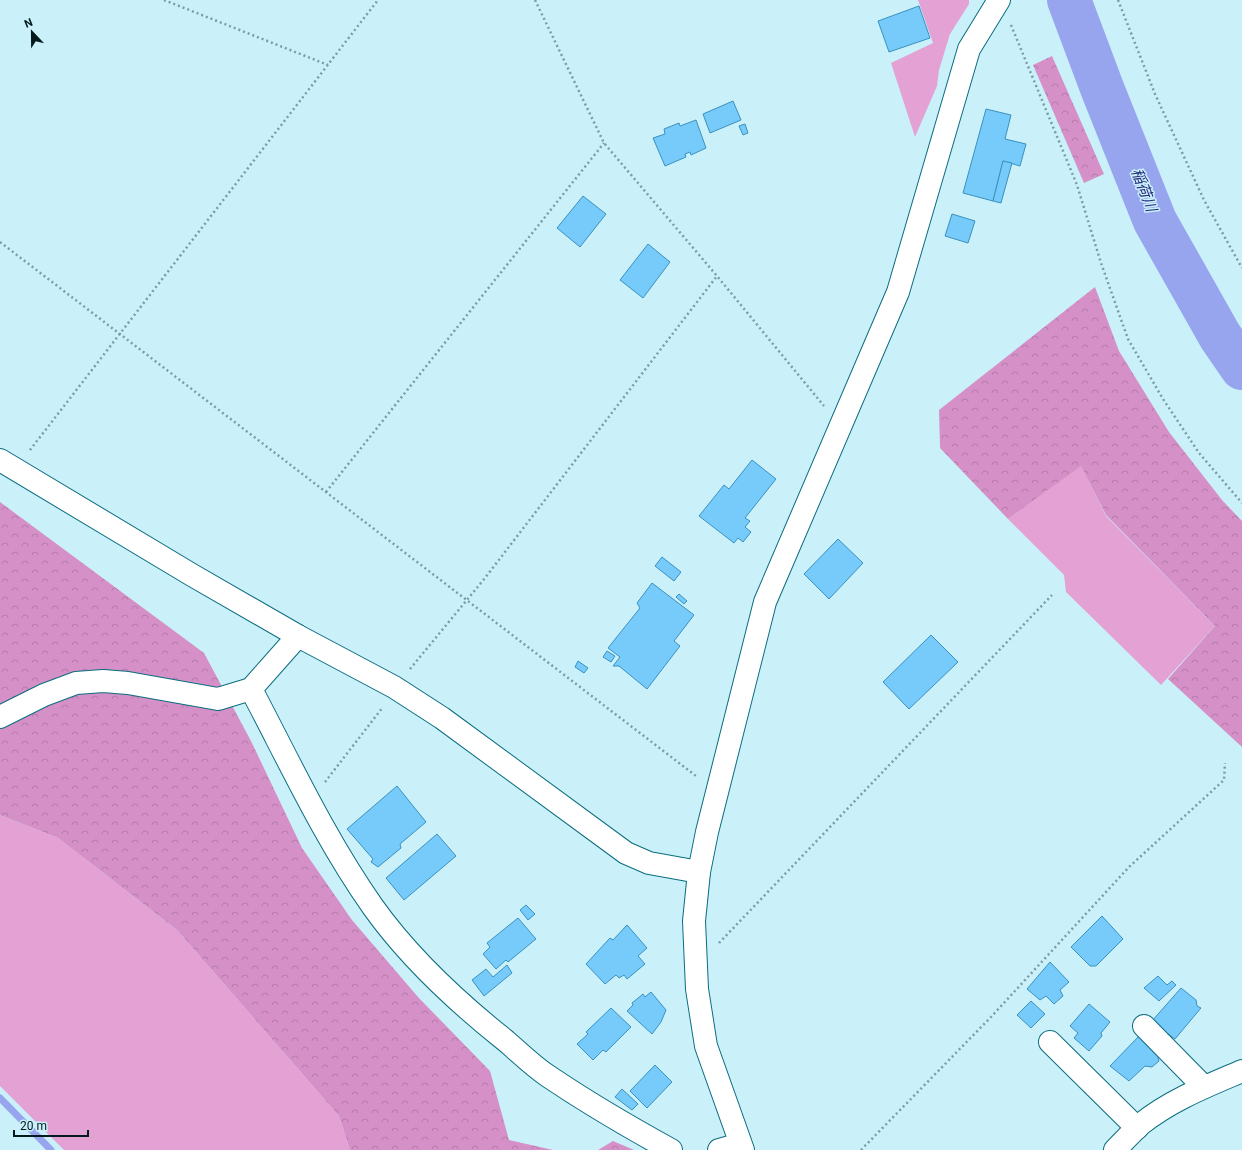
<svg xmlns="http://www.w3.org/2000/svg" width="1242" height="1150" viewBox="0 0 1242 1150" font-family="Roboto,'Noto Sans JP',sans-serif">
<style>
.grass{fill:#e3a1d4}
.forest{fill:url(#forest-crowns)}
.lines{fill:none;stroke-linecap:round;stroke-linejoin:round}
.stream{stroke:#96a5ee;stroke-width:7}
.river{stroke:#96a5ee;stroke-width:44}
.building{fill:#77cbfa;stroke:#3b91bd}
.minor-casing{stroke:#0b6d7f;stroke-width:24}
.tertiary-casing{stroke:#0b6d7f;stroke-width:24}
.path{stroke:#7b9ca4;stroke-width:2.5;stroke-dasharray:2 3;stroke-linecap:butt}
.minor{stroke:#fff;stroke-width:22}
.tertiary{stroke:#fff;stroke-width:22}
.labels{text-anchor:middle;stroke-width:3;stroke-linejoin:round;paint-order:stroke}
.water-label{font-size:15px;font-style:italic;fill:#272a7d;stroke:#caf1fa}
</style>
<defs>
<pattern id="forest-crowns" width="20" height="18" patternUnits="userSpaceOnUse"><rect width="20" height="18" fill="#d591c7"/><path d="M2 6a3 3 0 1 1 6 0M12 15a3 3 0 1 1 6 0" fill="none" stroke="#b57caa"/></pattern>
</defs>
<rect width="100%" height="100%" fill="#caf1fa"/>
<g class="grass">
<path d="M918 0H969V4L950 34 939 70 937 86 915 137 891 63 933 43Z"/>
<path d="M1081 465 1106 516 1215 626 1161 685 1066 592 1064 575 1008 519Z"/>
<path d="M0 815 58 838 177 930 339 1116 350 1150H64L0 1086Z"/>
</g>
<g class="forest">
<path d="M1052 56 1104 174 1084 183 1033 65Z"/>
<path d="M1095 287 1119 351 1169 432 1222 500 1242 521V747L1168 679 1215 626 1106 515 1081 466 1008 519 940 448 939 410Z"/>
<path d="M0 502 204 653 251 741 302 848 352 920 418 997 490 1071 509 1140 553 1150H350L339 1116 177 930 58 838 0 815Z"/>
<path d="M613 1141 634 1150H598Z"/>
</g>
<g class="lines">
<path class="stream" d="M0 1098 51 1150"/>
<path class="river" d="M1069 0 1102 88 1155 221 1220 336 1242 368"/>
</g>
<g class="building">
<path d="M919 6 930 38 889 52 878 21Z"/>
<path d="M733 101 741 120 710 133 703 114Z"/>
<path d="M986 109 1011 115 1005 139 1026 144 1020 166 1003 161 993 201 963 193Z"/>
<path d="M696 120 706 148 691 155 690 152 685 154 686 157 665 166 653 138 665 134 664 129 679 123 680 126Z"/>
<path d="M745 124 748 133 743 135 739 126Z"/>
<path d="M1003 161 1012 163 1001 203 993 201Z"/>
<path d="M583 196 606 214 580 247 557 228Z"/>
<path d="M952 214 975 221 968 243 945 236Z"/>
<path d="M648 244 670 262 643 298 620 280Z"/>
<path d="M752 460 776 479 745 518 750 521 745 527 751 532 743 542 738 538 734 543 699 516 724 485 729 489Z"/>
<path d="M838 539 863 563 829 599 804 574Z"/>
<path d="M662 557 681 572 674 581 655 566Z"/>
<path d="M652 583 694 615 674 641 680 646 647 689 619 666H613L620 657 608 648 640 608 637 603Z"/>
<path d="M679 594 687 601 684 604 676 597Z"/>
<path d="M931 635 958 662 909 709 883 682Z"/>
<path d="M607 651 615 656 611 662 603 657Z"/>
<path d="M578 661 588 668 584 673 575 667Z"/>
<path d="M397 786 426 822 400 844 401 848 378 867 371 862 373 859 347 829Z"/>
<path d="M437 834 456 856 404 900 386 878Z"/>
<path d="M526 905 535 914 528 920 520 910Z"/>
<path d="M1102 916 1123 939 1096 966H1090L1071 947Z"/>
<path d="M518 918 536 939 508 962 506 960 496 969 483 954 490 947 487 943Z"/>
<path d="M627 925 647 948 638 956 645 964 627 979 624 975 619 978 616 975 605 984 586 964 610 938 613 940Z"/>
<path d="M1050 962 1069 982 1060 990 1063 996 1054 1004 1046 996 1040 1000 1027 989Z"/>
<path d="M507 965 512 973 484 996 472 980 486 969 493 977Z"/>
<path d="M1158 976 1167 985 1172 981 1176 985 1159 1001 1144 988Z"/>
<path d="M1181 988 1196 1000 1197 1006 1201 1008 1175 1039 1164 1031H1162L1152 1021Z"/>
<path d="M651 992 666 1010 661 1022 652 1034 627 1011 633 1005 632 1003 643 994 645 997Z"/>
<path d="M1031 1001 1045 1014 1031 1028 1017 1015Z"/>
<path d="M1089 1004 1110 1022 1101 1033 1102 1036 1089 1051 1074 1038 1078 1033 1070 1026Z"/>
<path d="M611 1008 631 1027 606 1052 603 1050 593 1060 577 1044 588 1034 586 1032Z"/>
<path d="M1140 1035 1159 1056 1158 1058 1159 1061 1152 1067 1145 1066 1129 1081 1110 1066Z"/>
<path d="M655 1065 672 1082 647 1108 630 1091Z"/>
<path d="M622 1089 638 1104 632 1110 615 1097Z"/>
</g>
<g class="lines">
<g class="minor-casing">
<g id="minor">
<path d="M298 636 251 689C290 763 325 839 373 907 410 959 457 1002 506 1041 520 1053 533 1066 548 1076 588 1103 629 1127 671 1150"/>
<path d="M0 717 44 695 76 683 103 681 128 683 218 699 251 689"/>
<path d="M1144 1026 1204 1087"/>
<path d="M1050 1042 1137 1128"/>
<path d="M719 1150 740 1144"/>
<path d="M1115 1150C1124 1141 1132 1132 1141 1124 1171 1100 1207 1086 1242 1071"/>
</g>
</g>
<g class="tertiary-casing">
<g id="tertiary">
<path d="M0 460 192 575 298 636 394 687 442 718 626 853 649 863 699 872"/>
<path d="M743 1150 706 1046 697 989 694 921 699 872 707 832 765 602 898 292 969 49 999 0"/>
</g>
</g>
<g class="path">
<path d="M164 0 328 65"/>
<path d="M535 0 604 143 717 276 824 406"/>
<path d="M1118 0 1155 94 1204 200 1242 268"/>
<path d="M1011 25 1077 185 1101 263 1128 339 1163 399 1199 453 1242 503"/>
<path d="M0 242 696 776"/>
<path d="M30 450 378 0"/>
<path d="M326 492 604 143"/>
<path d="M410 669 485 578 717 276"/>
<path d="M325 782 383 707"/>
<path d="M719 943 1052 595"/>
<path d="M861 1150 991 1017 1129 867 1224 780 1225 763"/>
</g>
<use href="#minor" class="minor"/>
<use href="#tertiary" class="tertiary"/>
</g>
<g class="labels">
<g class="water-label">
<text transform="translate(1144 190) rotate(69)" y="5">稲荷川</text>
</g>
</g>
<g transform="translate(32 32) rotate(338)" stroke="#caf1fa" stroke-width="3" paint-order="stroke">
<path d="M0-3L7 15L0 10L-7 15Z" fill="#02191e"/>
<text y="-6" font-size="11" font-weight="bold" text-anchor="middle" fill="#02191e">N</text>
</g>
<path d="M14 1130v6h74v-6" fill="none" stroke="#02191e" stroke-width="2"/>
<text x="20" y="1130" font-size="12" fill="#02191e" stroke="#caf1fa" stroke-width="3" paint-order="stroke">20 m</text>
</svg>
